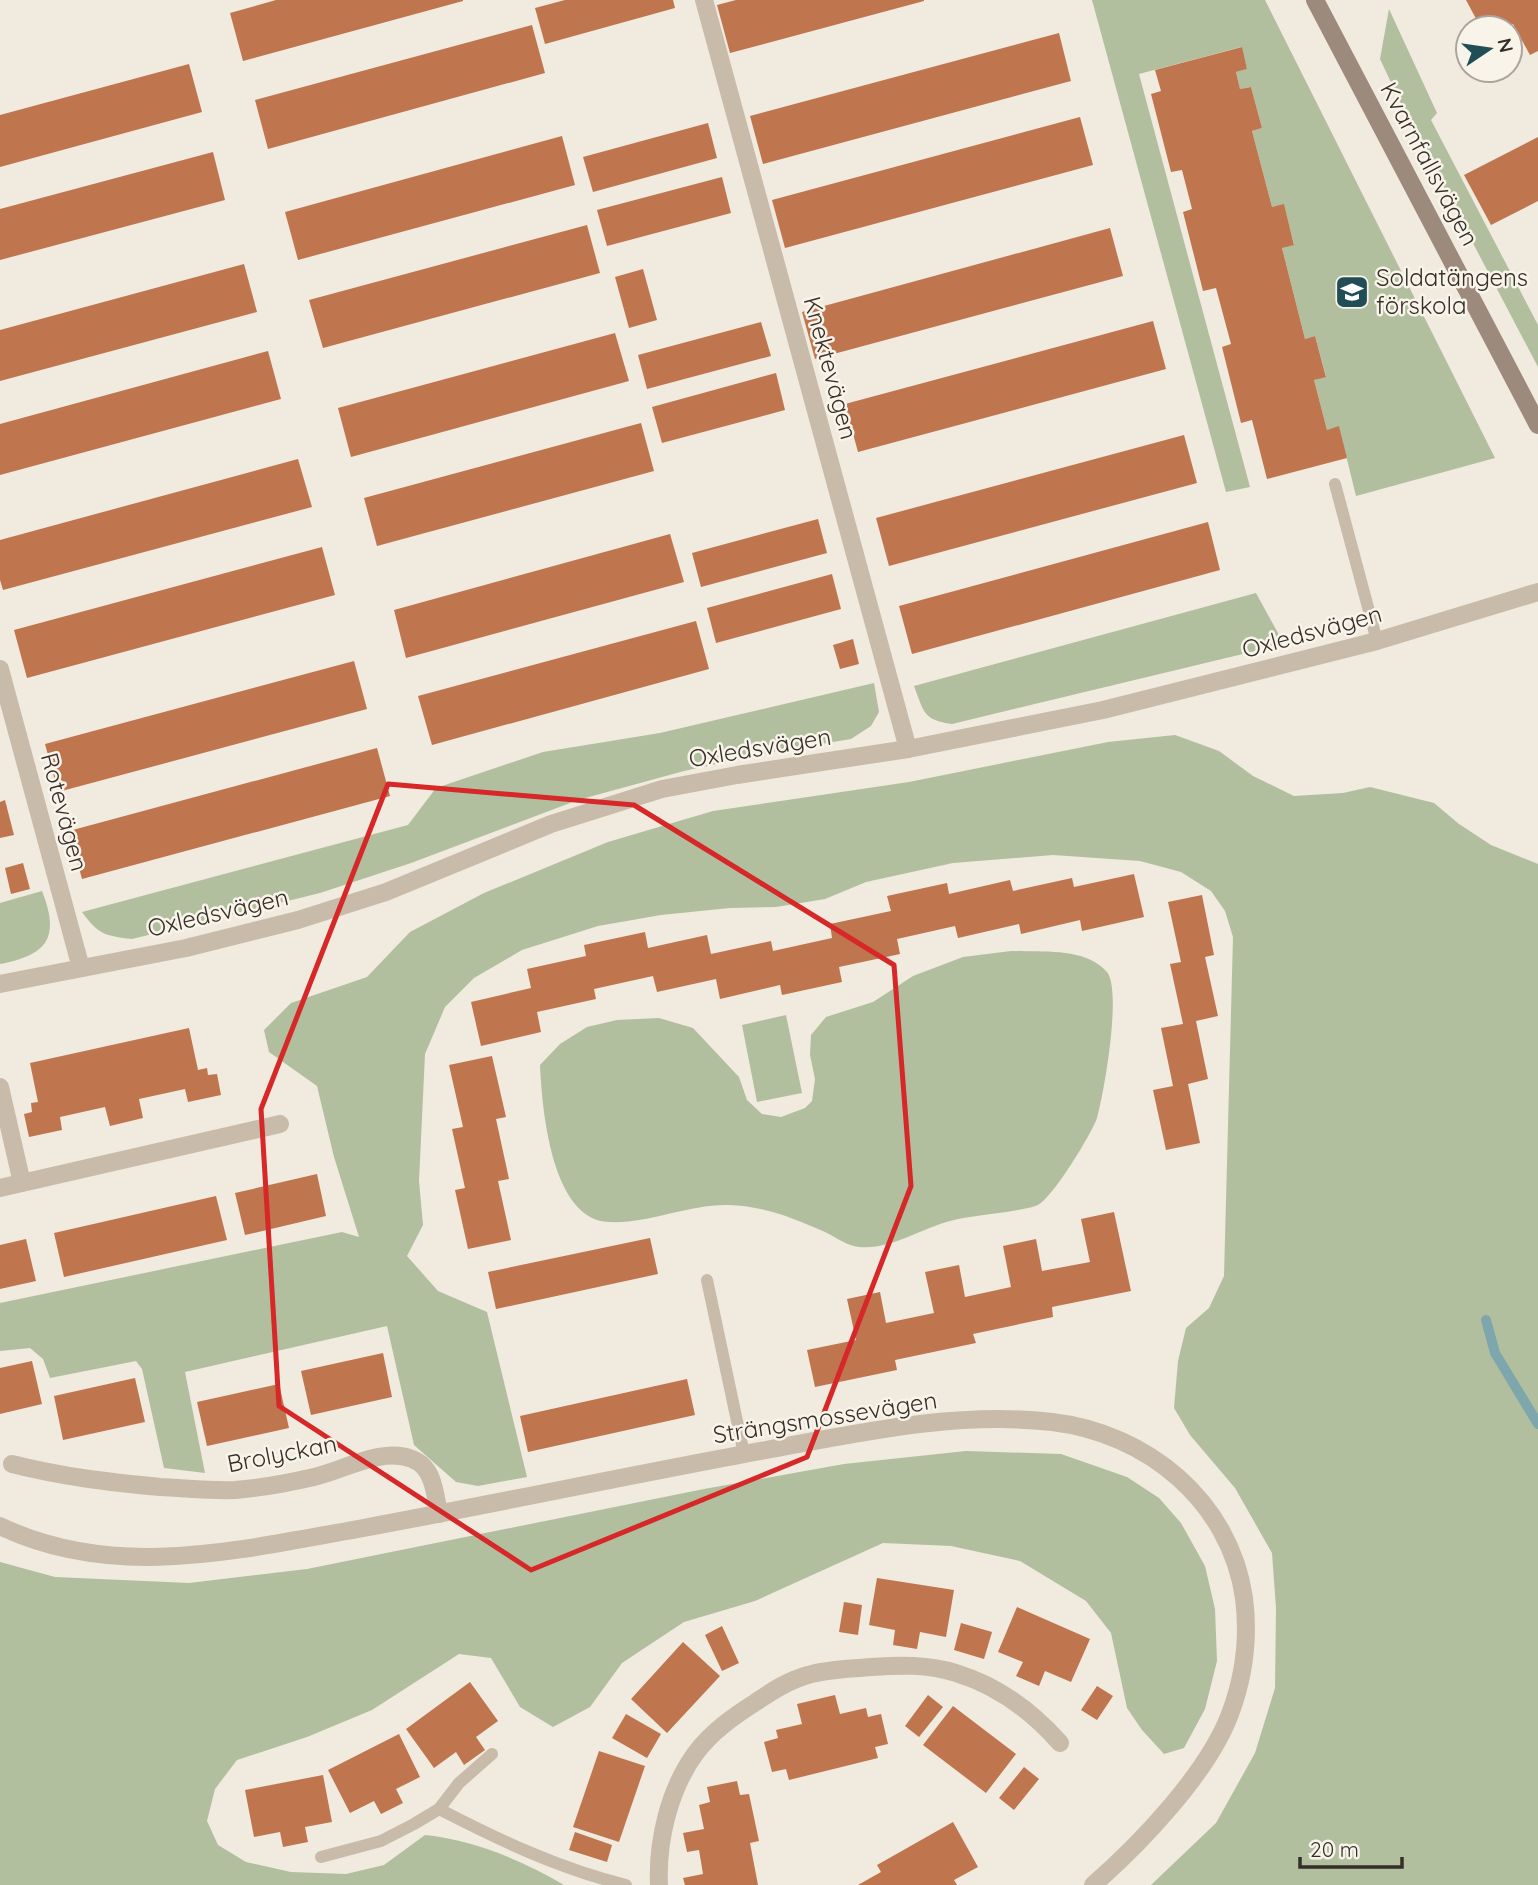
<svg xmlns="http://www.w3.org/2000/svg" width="1538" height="1885" viewBox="0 0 1538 1885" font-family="Quicksand,sans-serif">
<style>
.green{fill:#b1bf9e}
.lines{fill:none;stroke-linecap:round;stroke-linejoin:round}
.stream{stroke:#7ea6ad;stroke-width:10}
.building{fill:#bf754e}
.lane{stroke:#c9bbaa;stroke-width:12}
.street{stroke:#c9bbaa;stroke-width:18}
.secondary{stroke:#9c8b7c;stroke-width:18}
.marked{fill:none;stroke:#d62828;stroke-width:5;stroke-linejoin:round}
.labels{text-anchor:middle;stroke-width:5;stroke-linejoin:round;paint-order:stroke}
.street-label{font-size:24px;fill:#362f29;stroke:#f9f4ea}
.poi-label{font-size:24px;fill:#362f29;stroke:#f9f4ea;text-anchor:start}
</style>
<rect width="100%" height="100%" fill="#f1eade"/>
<g class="green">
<path d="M1092 0H1265L1495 458 1356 496 1339 427 1327 430 1314 380 1326 376 1315 336 1305 339 1282 248 1294 244 1284 205 1272 207 1252 131 1262 128 1251 87 1240 89 1236 72 1247 69 1241 47 1139 74 1250 487 1226 492Z"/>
<path d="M1389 9 1437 113 1431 120 1538 325V367L1413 129 1380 59Z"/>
<path d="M1256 593 1284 644 952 724C923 720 924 712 914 686Z"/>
<path d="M874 683 879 712 871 726 851 739 772 752 684 771 578 800 411 863 320 893 132 939C105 936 98 934 82 912L408 825 436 788 543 752 660 733Z"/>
<path d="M1175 735 1219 751 1253 776 1294 796 1343 793 1370 787 1434 803 1459 824 1491 845 1538 864V1885H1151L1216 1823 1255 1753 1275 1688 1276 1608 1272 1553 1235 1488 1190 1435 1174 1408 1178 1361 1186 1328 1209 1308 1224 1276 1233 937 1225 911 1211 891 1181 872 1140 861 1053 855 953 863 866 882 825 899 776 907 730 908 661 915 598 926 522 950 474 978 445 1007 425 1054 419 1181 423 1225 407 1256 438 1291 487 1312 527 1477 478 1486 456 1482 414 1445 387 1326 185 1372 205 1473 164 1468 142 1369 136 1361 50 1378 43 1359 30 1348 0 1351V1303L342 1232 359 1237 334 1157 317 1086 269 1052 264 1030 291 1003 367 977 410 932 484 893 608 842 713 811 909 782 1108 742Z"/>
<path d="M42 891C60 937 48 955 0 964V903Z"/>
<path d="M1011 951C1040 952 1086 947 1107 972 1122 991 1104 1093 1097 1118 1091 1135 1053 1197 1038 1205 1034 1207 1027 1208 1023 1209 999 1214 973 1215 950 1221 920 1229 890 1250 859 1247 848 1246 835 1237 825 1232 793 1218 764 1206 729 1205 688 1204 649 1224 609 1222 551 1220 542 1108 540 1065L560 1044 587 1027 617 1020 659 1018 693 1028 739 1077 747 1100 762 1114 781 1117 805 1108 812 1101 815 1079 810 1055 811 1035 826 1017 873 1002 913 976 963 957Z"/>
<path d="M786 1015 802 1093 757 1102 742 1025Z"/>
<path d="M966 1451 1061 1454 1127 1477 1159 1498 1181 1523 1205 1566 1215 1609 1217 1661 1205 1709 1184 1748 1164 1754 1142 1730 1127 1708 1111 1633 1086 1601 1020 1561 951 1546 883 1543 755 1601 684 1622 622 1663 590 1707 553 1727 520 1707 491 1658 459 1654 372 1710 307 1737 237 1760 215 1789 207 1821 218 1845 246 1862 291 1872 346 1874 384 1865 425 1835C474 1840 521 1860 564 1885H0V1562L55 1577 189 1583 307 1569 704 1489 844 1464Z"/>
</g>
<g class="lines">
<path class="stream" d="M1486 1320 1495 1353 1538 1424"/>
</g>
<g class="building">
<path d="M276 0H463V1L243 61 230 13Z"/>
<path d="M565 0H673L675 8 545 44 535 8Z"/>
<path d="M736 0H924V1L730 53 717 5Z"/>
<path d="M1466 0H1538V51L1530 55 1513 24 1505 28H1481Z"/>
<path d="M532 25 545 73 268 149 255 100Z"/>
<path d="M1059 33 1071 81 763 164 750 116Z"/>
<path d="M1242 47 1247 69 1236 72 1240 89 1251 87 1262 128 1252 131 1272 207 1284 204 1294 245 1282 248 1305 339 1315 336 1326 377 1314 380 1327 430 1339 426 1347 458 1267 479 1252 420 1241 423 1222 347 1231 344 1216 288 1203 291 1183 212 1192 209 1182 170 1171 172 1151 94 1161 91 1155 70Z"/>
<path d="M189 64 202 112 0 167V115Z"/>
<path d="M1080 117 1093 165 785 248 772 200Z"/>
<path d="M708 123 717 158 593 192 583 157Z"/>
<path d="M562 136 575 185 298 260 285 212Z"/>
<path d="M1538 137V201L1491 225 1464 175Z"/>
<path d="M213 152 225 200 0 260V209Z"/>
<path d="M722 177 731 213 607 246 597 210Z"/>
<path d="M587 225 600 273 323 348 309 300Z"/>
<path d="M1110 228 1123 276 815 359 802 312Z"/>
<path d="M244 264 257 312 0 381V330Z"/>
<path d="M643 269 657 320 629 328 615 277Z"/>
<path d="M1153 321 1166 369 858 452 845 404Z"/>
<path d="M761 322 771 356 647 389 638 355Z"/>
<path d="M615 333 629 381 351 457 338 408Z"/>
<path d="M268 351 281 399 0 475V424Z"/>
<path d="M776 373 785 410 662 443 652 407Z"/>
<path d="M641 423 654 471 377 546 364 498Z"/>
<path d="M1184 435 1197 483 889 566 876 518Z"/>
<path d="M298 459 312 507 3 590 0 580V540Z"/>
<path d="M818 519 827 553 701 587 692 553Z"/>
<path d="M1208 522 1220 570 912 654 899 606Z"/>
<path d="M670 534 684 582 406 658 394 610Z"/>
<path d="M322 547 335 595 27 678 14 630Z"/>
<path d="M832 574 841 609 716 643 707 608Z"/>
<path d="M696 621 709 669 432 745 418 696Z"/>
<path d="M853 639 859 664 840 669 833 645Z"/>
<path d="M354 661 367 709 58 792 45 744Z"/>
<path d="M377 748 390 796 82 879 69 831Z"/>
<path d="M5 800 14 835 0 838V802Z"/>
<path d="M23 863 30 889 11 894 5 868Z"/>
<path d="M1134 874 1144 917 1082 931 1080 920 1021 934 1019 924 958 938 955 926 897 939 900 954 839 967 842 982 782 995 780 985 720 999 716 979 657 992 653 976 594 989 596 999 537 1012 541 1032 481 1046 471 1002 531 988 527 969 586 956 584 945 645 932 648 948 707 935 711 954 771 941 773 951 832 938 830 924 891 911 887 896 947 883 949 894 1010 880 1013 891 1072 878 1074 887Z"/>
<path d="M1202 895 1214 955 1205 957 1218 1016 1196 1021 1208 1079 1188 1084 1200 1143 1166 1150 1153 1090 1173 1086 1161 1028 1183 1024 1170 964 1181 962 1168 902Z"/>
<path d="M189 1028 198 1070 207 1068 208 1075 217 1074 221 1095 188 1102 185 1089 139 1099 143 1118 110 1126 105 1107 60 1117 62 1130 29 1137 24 1114 32 1112 31 1103 38 1102 30 1063Z"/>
<path d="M492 1056 506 1117 496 1119 509 1179 498 1181 511 1240 468 1249 455 1190 465 1188 452 1129 463 1127 449 1065Z"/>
<path d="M317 1174 326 1216 245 1235 235 1193Z"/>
<path d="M216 1196 227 1240 64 1277 54 1233Z"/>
<path d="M1114 1212 1131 1291 1052 1307 1053 1317 973 1334 976 1343 895 1360 897 1370 815 1387 807 1350 856 1340 847 1299 880 1292 886 1323 934 1313 925 1272 959 1265 965 1297 1011 1287 1003 1246 1036 1239 1042 1271 1090 1262 1081 1219Z"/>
<path d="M650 1238 658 1274 496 1309 488 1272Z"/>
<path d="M26 1239 36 1281 0 1289V1245Z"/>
<path d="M383 1353 392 1397 311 1415 301 1371Z"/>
<path d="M32 1361 42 1404 0 1414V1368Z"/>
<path d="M135 1378 145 1422 63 1440 54 1396Z"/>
<path d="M687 1379 695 1415 528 1452 520 1416Z"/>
<path d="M279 1384 289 1428 207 1446 197 1402Z"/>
<path d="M877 1578 954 1590 946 1637 920 1632 917 1649 893 1645 895 1630 869 1625Z"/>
<path d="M844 1602 862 1605 858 1635 839 1632Z"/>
<path d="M1017 1607 1090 1639 1071 1682 1045 1671 1039 1686 1016 1676 1023 1662 998 1652Z"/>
<path d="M961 1623 992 1632 984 1659 954 1650Z"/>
<path d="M722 1626 739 1663 722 1671 705 1635Z"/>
<path d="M683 1642 720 1676 667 1733 631 1699Z"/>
<path d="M470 1682 498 1721 476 1737 485 1750 464 1765 456 1752 434 1768 406 1729Z"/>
<path d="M1097 1686 1113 1696 1097 1720 1081 1710Z"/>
<path d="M835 1695 840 1714 866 1708 868 1717 881 1714 888 1744 875 1747 878 1758 789 1780 786 1769 772 1772 764 1742 778 1738 776 1730 802 1724 797 1704Z"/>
<path d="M928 1695 943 1707 919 1737 905 1726Z"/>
<path d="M953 1706 1016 1754 986 1793 923 1745Z"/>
<path d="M626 1714 661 1734 647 1758 612 1738Z"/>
<path d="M399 1734 420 1777 396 1789 403 1803 381 1814 374 1801 350 1813 328 1770Z"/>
<path d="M599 1751 645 1766 619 1842 573 1827Z"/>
<path d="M1024 1767 1039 1779 1014 1810 999 1798Z"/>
<path d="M323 1775 332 1822 305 1827 308 1842 283 1847 280 1832 254 1837 245 1790Z"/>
<path d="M737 1781 740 1795 749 1794 759 1841 750 1843 758 1885H685L683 1878 703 1874 699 1850 687 1852 683 1833 704 1829 699 1805 710 1802 707 1787Z"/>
<path d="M953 1822 978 1867 954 1880 957 1885H858L881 1872 877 1865Z"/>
<path d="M575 1832 612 1845 607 1862 569 1850Z"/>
</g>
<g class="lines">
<g class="lane">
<path d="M1335 484 1377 641"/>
<path d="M707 1280 744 1454"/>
<path d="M439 1809C499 1840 560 1869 626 1885"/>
<path d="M321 1857 381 1841 414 1824 439 1809 459 1783 492 1754"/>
</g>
<g class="street">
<path d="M704 0 908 749"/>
<path d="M0 669 81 968"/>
<path d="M0 984 186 948 298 920 386 892 551 824 662 789 737 775 908 749 1103 710 1377 641 1538 592"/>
<path d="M0 1087 22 1183"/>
<path d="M0 1188 280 1124"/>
<path d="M12 1464C64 1477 107 1482 160 1487 185 1488 210 1491 235 1490 261 1488 288 1483 314 1477 344 1470 382 1447 412 1459 434 1467 435 1494 439 1514"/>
<path d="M0 1526C114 1581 239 1550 358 1529 494 1504 630 1475 766 1450 859 1433 957 1411 1052 1422 1147 1433 1230 1501 1244 1598 1249 1637 1244 1677 1230 1714 1208 1773 1140 1844 1093 1885"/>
<path d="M659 1885C657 1841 669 1790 695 1754 711 1732 734 1716 756 1702 772 1691 789 1680 808 1675 828 1669 850 1669 871 1667 900 1665 928 1664 956 1673 998 1686 1031 1710 1060 1743"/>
</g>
<path class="secondary" d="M1315 0 1538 425"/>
</g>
<path class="marked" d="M388 784 634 805 894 965 911 1186 807 1457 531 1570 279 1406 261 1109Z"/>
<defs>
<g id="school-square" transform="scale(1.75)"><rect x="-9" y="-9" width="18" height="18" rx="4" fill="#214d56" stroke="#f9f4ea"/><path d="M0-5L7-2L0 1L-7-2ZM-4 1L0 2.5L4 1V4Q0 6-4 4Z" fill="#fff"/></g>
</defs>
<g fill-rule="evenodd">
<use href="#school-square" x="1352" y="292"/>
</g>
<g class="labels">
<g class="street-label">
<text transform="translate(1429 164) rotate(62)" y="8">Kvarnfallsvägen</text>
<text transform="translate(830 368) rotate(75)" y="8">Knektevägen</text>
<text transform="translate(1312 632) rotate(-15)" y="8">Oxledsvägen</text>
<text transform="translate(760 748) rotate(-9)" y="8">Oxledsvägen</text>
<text transform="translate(64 812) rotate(75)" y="8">Rotevägen</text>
<text transform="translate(218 913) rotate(-13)" y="8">Oxledsvägen</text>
<text transform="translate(825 1418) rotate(-9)" y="8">Strängsmossevägen</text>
<text transform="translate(282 1454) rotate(-11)" y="8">Brolyckan</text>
</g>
<g class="poi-label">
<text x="1376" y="286">Soldatängens<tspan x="1376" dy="28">förskola</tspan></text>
</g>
</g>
<g transform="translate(1489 49) rotate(77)"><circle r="33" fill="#f9f4ea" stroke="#aba59d" stroke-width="2"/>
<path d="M0-5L12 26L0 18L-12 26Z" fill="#214d56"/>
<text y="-10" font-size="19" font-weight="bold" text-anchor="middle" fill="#362f29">N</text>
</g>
<path d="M1300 1857v10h102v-10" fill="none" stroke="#362f29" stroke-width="3.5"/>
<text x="1310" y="1857" font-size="21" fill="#362f29" stroke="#f9f4ea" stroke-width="5" paint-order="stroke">20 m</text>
</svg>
